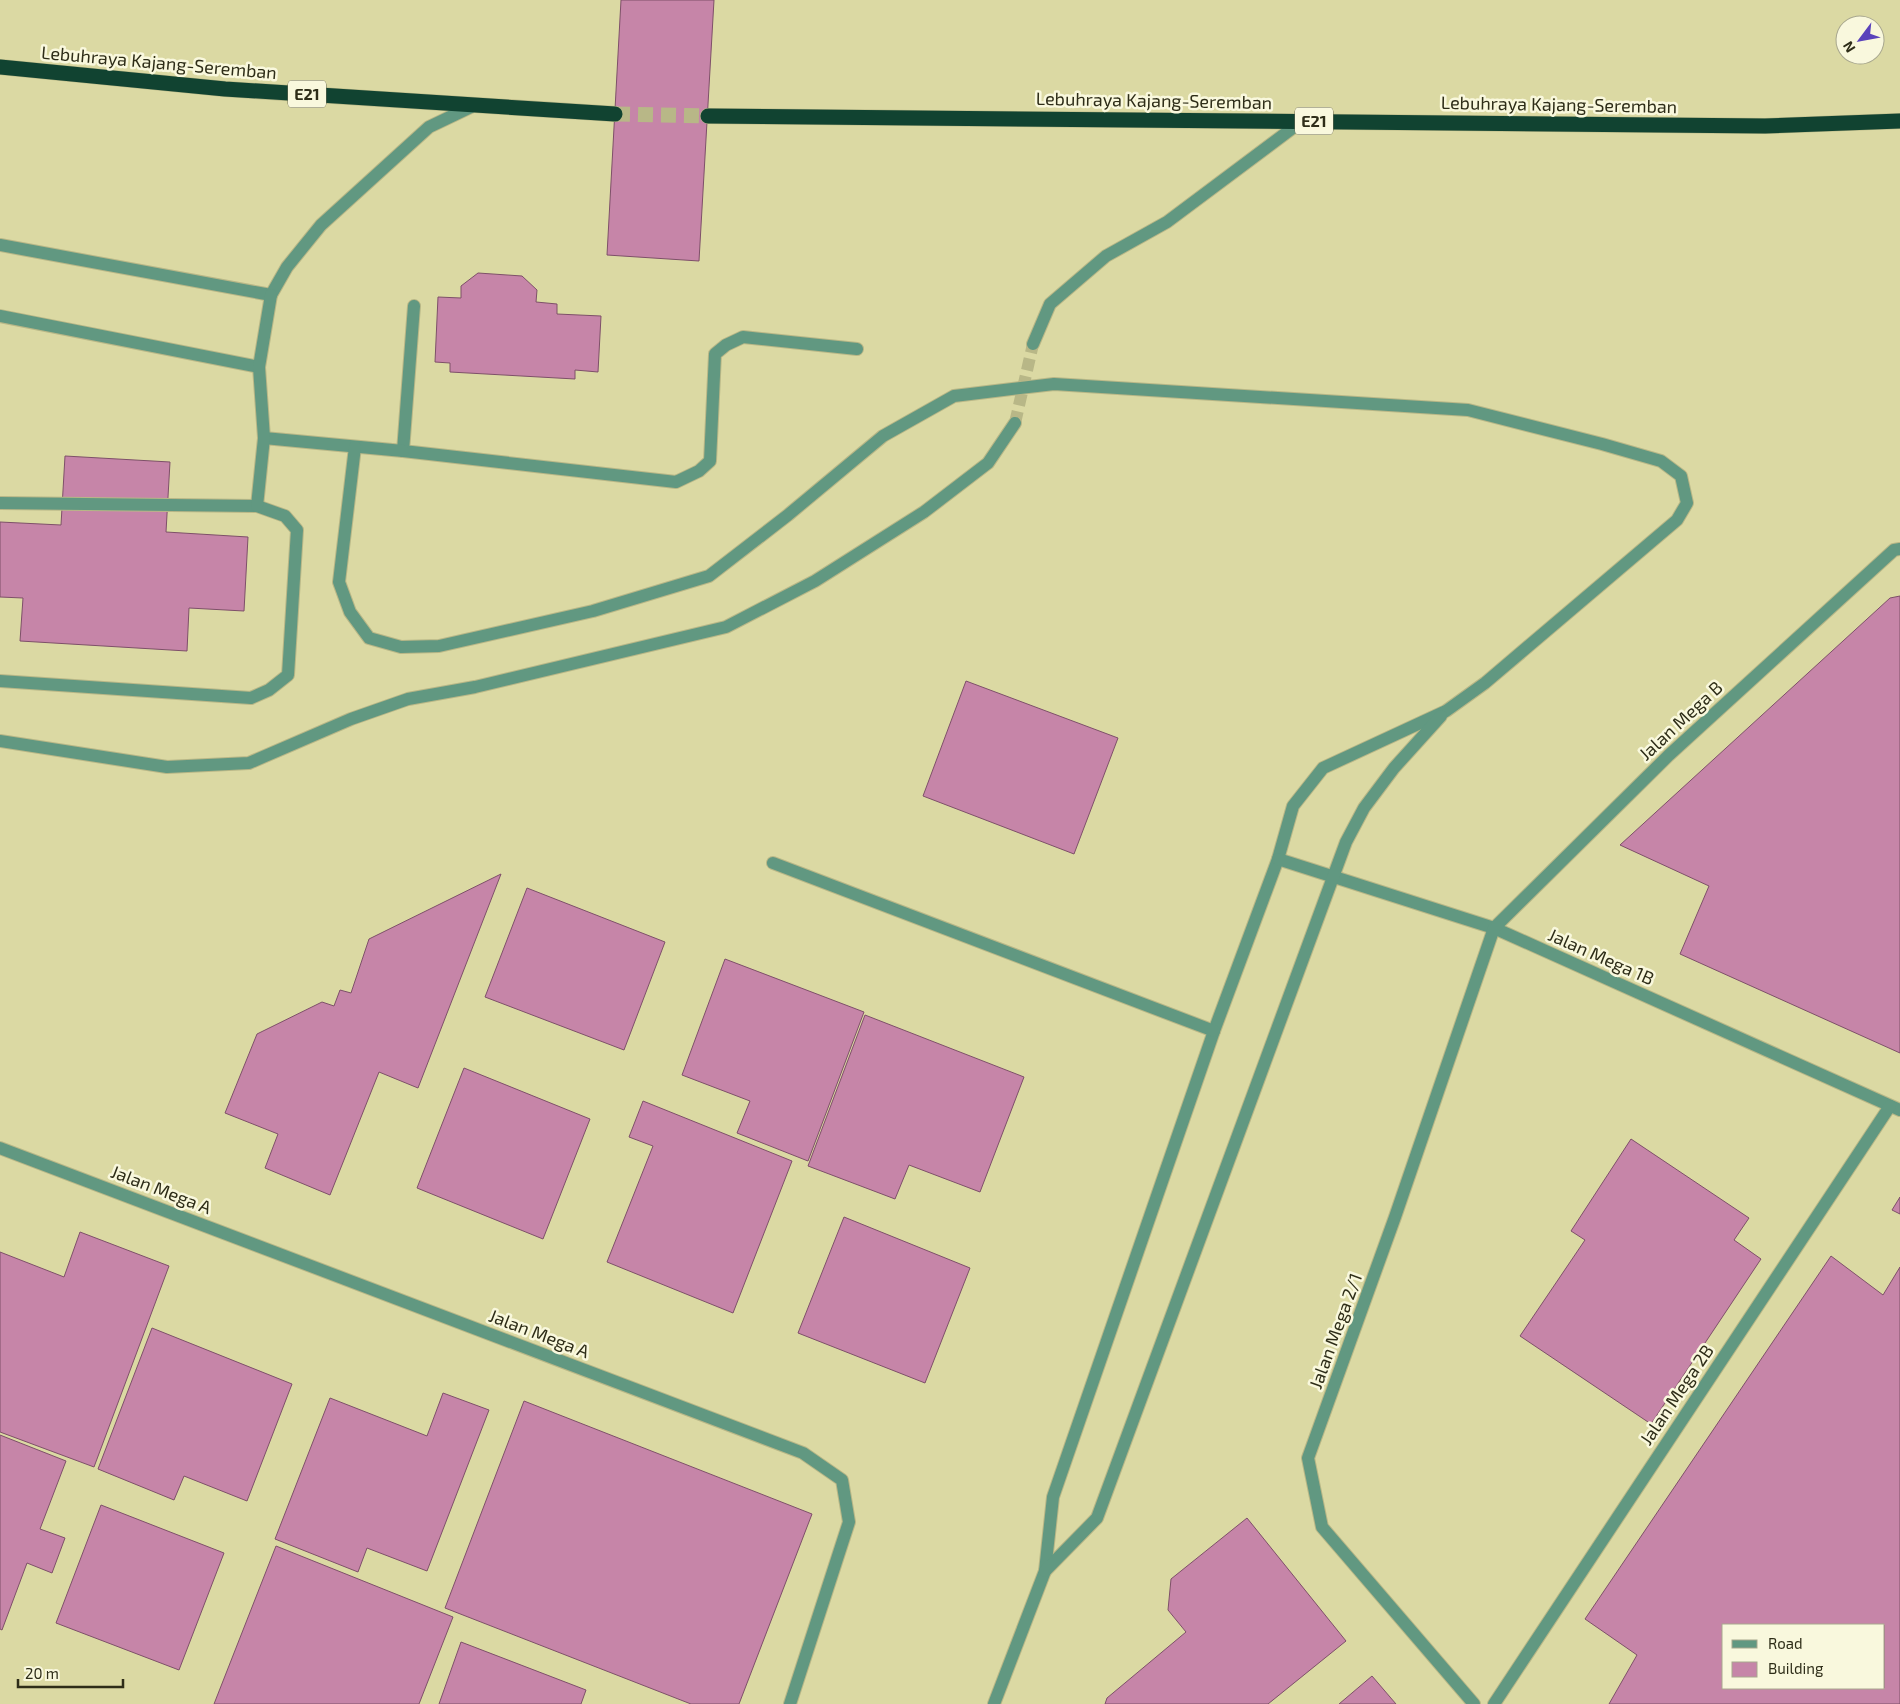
<svg xmlns="http://www.w3.org/2000/svg" width="1900" height="1704" viewBox="0 0 1900 1704" font-family="'Exo 2',sans-serif">
<style>
.building{fill:#c685a8;stroke:#7e5069;fill-rule:evenodd}
.lines{fill:none;stroke-linecap:round;stroke-linejoin:round}
.minor-tunnel{stroke:#b8b787;stroke-width:12;stroke-dasharray:12 6;stroke-linecap:butt}
.highway-tunnel{stroke:#b8b787;stroke-width:15;stroke-dasharray:15 8;stroke-linecap:butt}
.minor-casing{stroke:#b8b787;stroke-width:14}
.highway-casing{stroke:#b8b787;stroke-width:16}
.minor{stroke:#619881;stroke-width:12}
.highway{stroke:#114331;stroke-width:15}
.labels{text-anchor:middle;stroke-width:5;stroke-linejoin:round;paint-order:stroke}
.shield{fill:#f9f8dd;stroke:#6b6a53;stroke-width:1}
.shield-label{font-size:16px;font-weight:bold;fill:#2e2d18}
.street-label{font-size:18px;fill:#2e2d18;stroke:#f9f8dd}
</style>
<rect width="100%" height="100%" fill="#dbd9a3"/>
<g class="building">
<path d="M621 0H714L699 261 607 255Z"/>
<path d="M478 273 522 276 537 290 536 302 557 304V314L601 316 598 372 575 370V379L450 372V363L435 362 438 297 461 298V286Z"/>
<path d="M65 456 170 462 166 532 248 537 244 611 189 608 187 651 20 641 23 598 0 597V522L61 525Z"/>
<path d="M1900 596V1053L1680 954 1709 886 1620 845 1890 598Z"/>
<path d="M966 681 1118 738 1074 854 923 796Z"/>
<path d="M501 874 418 1088 379 1072 330 1195 265 1168 278 1134 225 1113 257 1034 322 1002 334 1006 340 990 351 993 369 939Z"/>
<path d="M527 888 665 942 624 1050 485 997Z"/>
<path d="M725 959 864 1012 808 1161 737 1133 750 1101 682 1075Z"/>
<path d="M865 1015 1024 1077 980 1192 909 1165 895 1199 808 1166Z"/>
<path d="M464 1068 590 1119 543 1239 417 1188Z"/>
<path d="M643 1101 792 1161 733 1313 607 1262 653 1146 629 1137Z"/>
<path d="M1631 1139 1749 1218 1734 1240 1761 1259 1651 1424 1520 1336 1585 1240 1571 1231Z"/>
<path d="M1900 1197V1214L1892 1210Z"/>
<path d="M844 1217 970 1268 925 1383 798 1333Z"/>
<path d="M80 1232 169 1266 94 1467 0 1432V1252L64 1277Z"/>
<path d="M1831 1256 1883 1295 1900 1267V1704H1609L1637 1655 1585 1619ZM1724 1625H1884V1688H1724Z"/>
<path d="M152 1328 292 1384 247 1501 184 1476 174 1500 98 1469Z"/>
<path d="M443 1393 489 1410 427 1571 367 1548 358 1572 275 1539 330 1398 427 1436Z"/>
<path d="M524 1401 812 1514 739 1704H691L445 1608Z"/>
<path d="M0 1435 66 1461 40 1529 65 1538 52 1573 27 1563 2 1630 0 1629Z"/>
<path d="M101 1505 224 1553 179 1670 56 1623Z"/>
<path d="M1247 1518 1346 1641 1268 1704H1105L1107 1698 1186 1632 1168 1610 1171 1579Z"/>
<path d="M276 1546 453 1617 419 1704H214Z"/>
<path d="M461 1642 586 1690 581 1704H439Z"/>
<path d="M1372 1676 1396 1704H1339Z"/>
</g>
<g class="lines">
<path class="minor-tunnel" d="M1015 423 1033 344"/>
<path class="highway-tunnel" d="M615 114 708 116"/>
<g class="minor-casing">
<g id="minor">
<path d="M0 245 271 295 287 267 321 225 429 127 475 105"/>
<path d="M414 306 403 451 676 482 699 471 710 461 715 354 726 345 743 337 857 349"/>
<path d="M0 316 259 367"/>
<path d="M1033 344 1050 304 1106 256 1167 222 1302 121"/>
<path d="M264 438 403 451"/>
<path d="M355 447 339 582 350 612 369 638 401 647 439 646 593 611 709 576 788 515 883 436 954 396 1054 384 1468 410 1602 444 1661 461 1681 476 1687 503 1677 520 1485 683 1446 711 1323 768 1293 806 1278 859 1214 1031 1053 1497 1045 1571 994 1704"/>
<path d="M0 503 257 506 285 516 297 530 288 675 269 690 251 698 0 681"/>
<path d="M257 506 264 438 259 367 271 295"/>
<path d="M0 741 167 767 249 763 351 719 408 699 475 687 726 627 815 581 924 512 988 463 1015 423"/>
<path d="M1278 859 1494 928 1900 1110"/>
<path d="M773 863 1214 1031"/>
<path d="M0 1148 803 1453 842 1480 849 1522 790 1704"/>
<path d="M1045 1571 1097 1518 1346 842 1364 808 1394 768 1441 716"/>
<path d="M1474 1704 1322 1527 1308 1458 1395 1217 1494 928 1669 755 1894 550 1900 549"/>
<path d="M1494 1704 1890 1106"/>
</g>
</g>
<g class="highway-casing">
<g id="highway">
<path d="M0 67 225 89 615 114"/>
<path d="M708 116 1765 126 1900 121"/>
</g>
</g>
<use href="#minor" class="minor"/>
<use href="#highway" class="highway"/>
</g>
<g class="labels">
<g class="shield">
<rect x="288" y="80.5" width="38" height="27" rx="4"/>
<rect x="1295" y="107.5" width="38" height="27" rx="4"/>
</g>
<g class="shield-label">
<text x="307" y="100">E21</text>
<text x="1314" y="127">E21</text>
</g>
<g class="street-label">
<text transform="translate(159 63) rotate(5)" y="6">Lebuhraya Kajang-Seremban</text>
<text transform="translate(1154 101) rotate(1)" y="6">Lebuhraya Kajang-Seremban</text>
<text transform="translate(1559 105) rotate(1)" y="6">Lebuhraya Kajang-Seremban</text>
<text transform="translate(1681 721) rotate(-43)" y="6">Jalan Mega B</text>
<text transform="translate(1601 957) rotate(24)" y="6">Jalan Mega 1B</text>
<text transform="translate(161 1190) rotate(21)" y="6">Jalan Mega A</text>
<text transform="translate(1336 1331) rotate(-70)" y="6">Jalan Mega 2/1</text>
<text transform="translate(539 1334) rotate(21)" y="6">Jalan Mega A</text>
<text transform="translate(1677 1395) rotate(-56)" y="6">Jalan Mega 2B</text>
</g>
</g>
<rect x="1722" y="1624" width="162" height="65" fill="#f9f8dd" stroke="#a8a78e"/>
<rect x="1732" y="1640" width="25" height="8" fill="#619881" stroke="#a8a78e"/>
<text x="1768" y="1649" font-size="15" fill="#2e2d18">Road</text>
<rect x="1732" y="1662" width="25" height="15" fill="#c685a8" stroke="#a8a78e"/>
<text x="1768" y="1674" font-size="15" fill="#2e2d18">Building</text>
<g transform="translate(1860 40) rotate(238)"><circle r="24" fill="#f9f8dd" stroke="#a8a78e"/>
<path d="M0-4L9 19L0 12L-9 19Z" fill="#5a43bb"/>
<text y="-8" font-size="14" font-weight="bold" text-anchor="middle" fill="#2e2d18">N</text>
</g>
<path d="M18 1679v8h105v-8" fill="none" stroke="#2e2d18" stroke-width="2.5"/>
<text x="25" y="1679" font-size="15" fill="#2e2d18" stroke="#f9f8dd" stroke-width="4" paint-order="stroke">20 m</text>
</svg>
